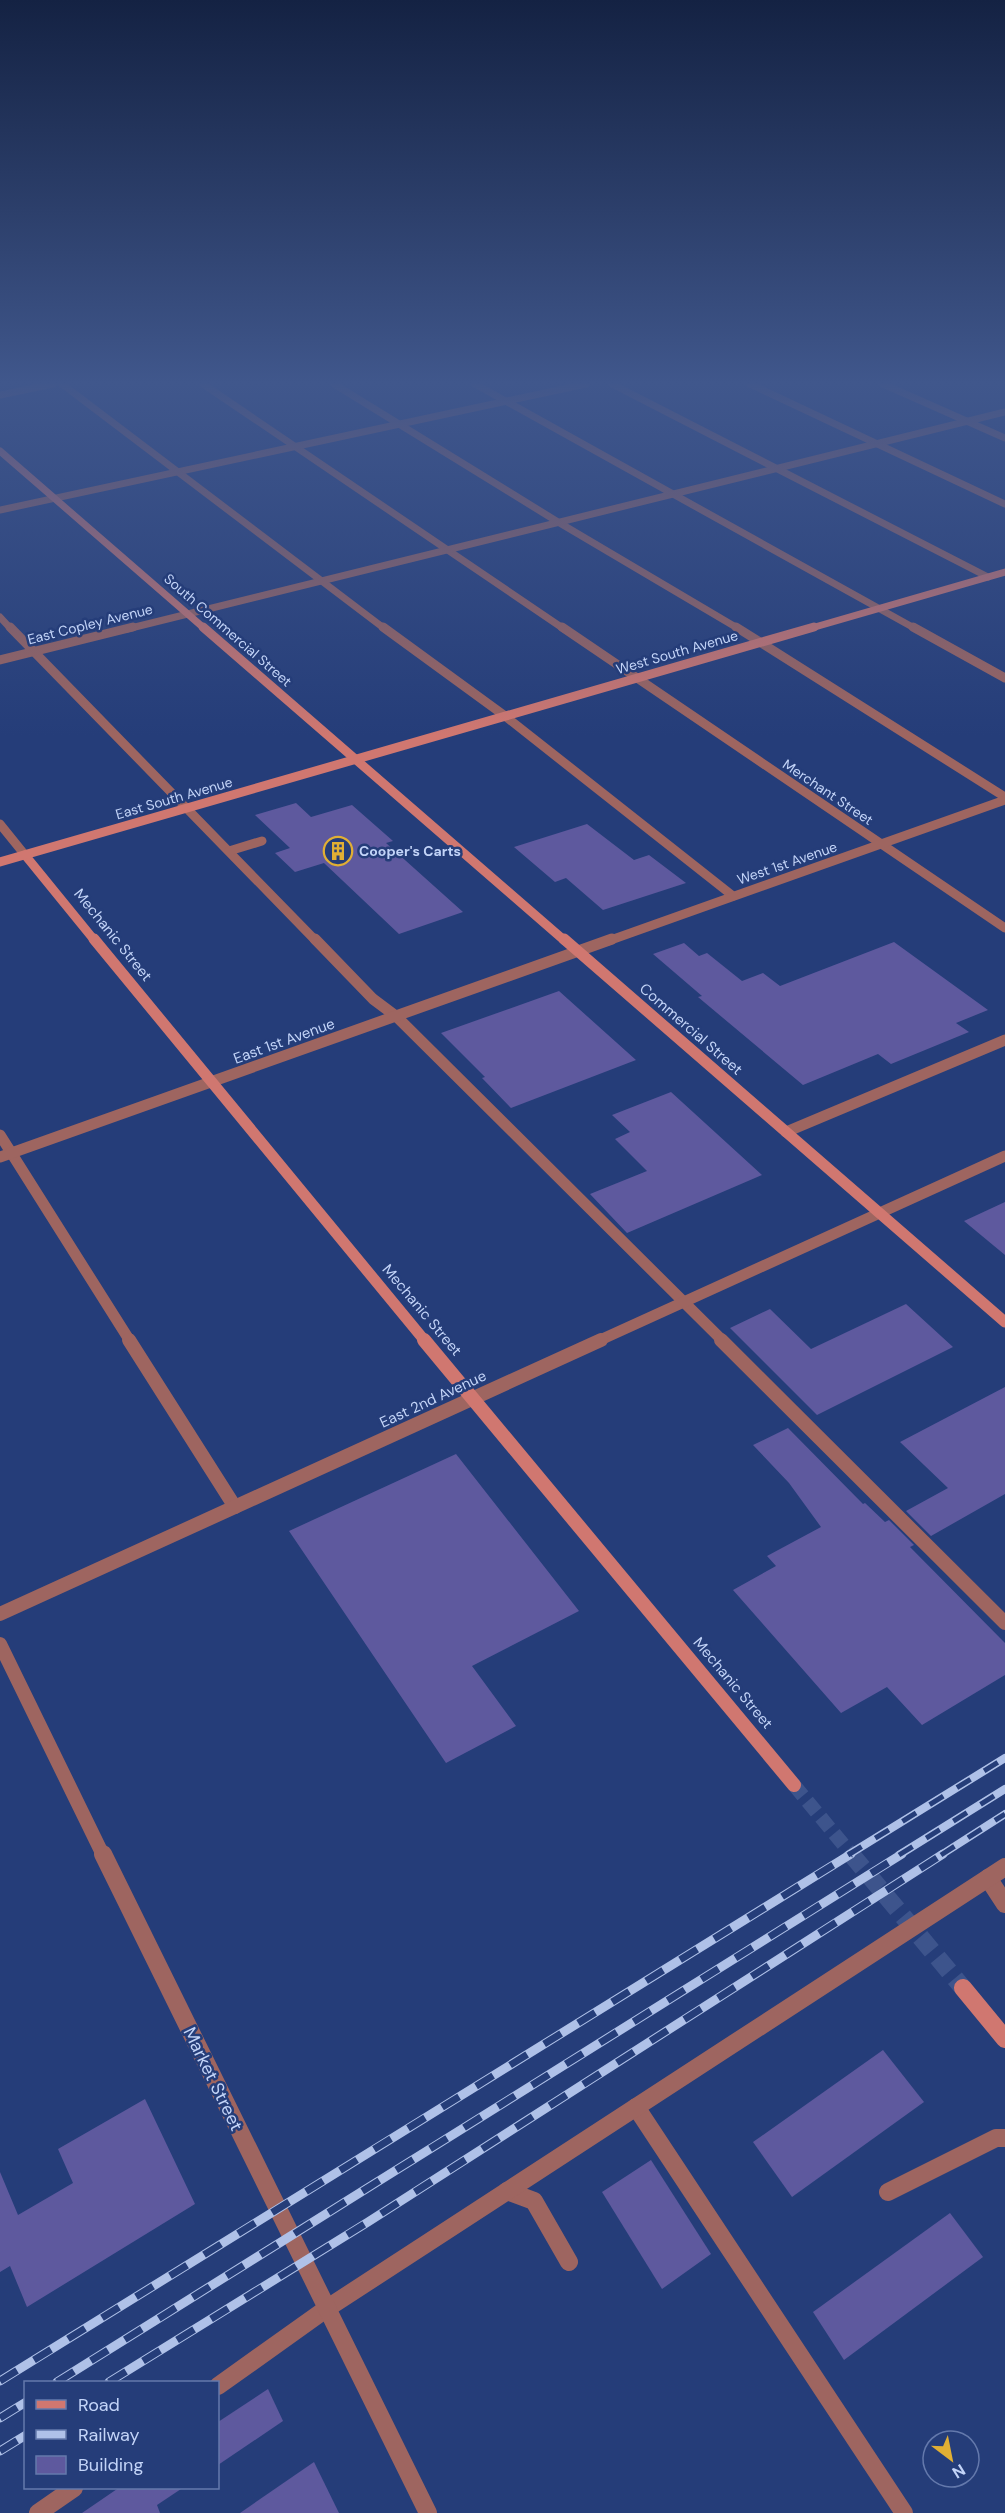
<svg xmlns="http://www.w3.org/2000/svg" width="1005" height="2513" viewBox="0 0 1005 2513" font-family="'DM Sans',sans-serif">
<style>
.building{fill:#5e599e}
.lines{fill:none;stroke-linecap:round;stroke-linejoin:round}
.secondary-tunnel-far1{stroke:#3d548c;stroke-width:14;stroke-dasharray:14 7;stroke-linecap:butt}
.secondary-tunnel{stroke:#3d548c;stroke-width:18;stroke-dasharray:18 9;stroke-linecap:butt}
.lane-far4{stroke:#9e6560;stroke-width:7}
.lane-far3{stroke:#9e6560;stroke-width:9}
.lane-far2{stroke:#9e6560;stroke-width:11}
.lane-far1{stroke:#9e6560;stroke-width:14}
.lane{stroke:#9e6560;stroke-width:18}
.street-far4{stroke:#9e6560;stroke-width:7}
.street-far3{stroke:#9e6560;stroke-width:9}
.street-far2{stroke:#9e6560;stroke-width:11}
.street-far1{stroke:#9e6560;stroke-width:14}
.street{stroke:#9e6560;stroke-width:18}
.secondary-far4{stroke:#d07770;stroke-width:7}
.secondary-far3{stroke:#d07770;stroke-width:9}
.secondary-far2{stroke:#d07770;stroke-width:11}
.secondary-far1{stroke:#d07770;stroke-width:14}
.secondary{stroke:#d07770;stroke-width:18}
.rail-far1-casing{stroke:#afc1e8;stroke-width:8}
.rail-casing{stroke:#afc1e8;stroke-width:9}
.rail-far1{stroke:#253d79;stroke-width:5;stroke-dasharray:16;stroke-linecap:butt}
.rail{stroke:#253d79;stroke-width:7;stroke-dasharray:20;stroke-linecap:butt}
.labels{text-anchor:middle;stroke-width:5;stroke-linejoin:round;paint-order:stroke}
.far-street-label{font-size:14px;fill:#c3d4f8;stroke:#253d79}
.far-poi-label{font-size:14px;font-weight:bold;fill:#c3d4f8;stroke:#253d79;text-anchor:start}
.street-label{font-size:15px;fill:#c3d4f8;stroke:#253d79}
.near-street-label{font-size:18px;fill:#c3d4f8;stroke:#253d79}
</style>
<rect width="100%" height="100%" fill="#253d79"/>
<g class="building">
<path d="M296 803 311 817 352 805 393 841 386 843 463 912 399 934 324 863 295 872 275 853 290 848 255 815Z"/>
<path d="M587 824 634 860 649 855 686 883 603 910 566 878 555 882 514 847Z"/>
<path d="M894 942 988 1010 956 1023 969 1032 891 1064 878 1054 803 1085 698 997 702 996 653 954 684 943 699 956 707 953 742 981 763 973 780 986Z"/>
<path d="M559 991 636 1060 511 1108 482 1078 485 1077 441 1033Z"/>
<path d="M671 1092 762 1175 627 1233 590 1194 647 1171 615 1139 630 1132 612 1115Z"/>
<path d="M1005 1202V1255L964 1221Z"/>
<path d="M906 1304 953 1347 817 1415 730 1328 770 1309 811 1349Z"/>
<path d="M1005 1387V1494L931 1536 906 1511 948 1488 900 1442Z"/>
<path d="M788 1428 863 1504 865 1503 885 1522 889 1520 914 1545 910 1547 1005 1643V1675L922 1725 887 1687 841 1713 733 1590 776 1566 767 1556 821 1527 789 1483 753 1445Z"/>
<path d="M456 1454 579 1611 472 1666 516 1726 446 1763 289 1531Z"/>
<path d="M883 2050 924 2102 792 2197 753 2142Z"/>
<path d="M145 2099 195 2204 27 2307 10 2266 0 2272V2172L18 2215 73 2183 58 2149Z"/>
<path d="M651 2160 711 2254 662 2289 602 2192Z"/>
<path d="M950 2213 983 2257 844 2360 813 2312Z"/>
<path d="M268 2389 283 2421 218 2465V2422Z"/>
<path d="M314 2462 339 2513H240Z"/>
<path d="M120 2487H184L157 2505 160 2513H82Z"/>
</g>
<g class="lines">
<path class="secondary-tunnel-far1" d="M794 1785 852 1855"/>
<path class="secondary-tunnel" d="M851 1854 963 1988"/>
<g class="lane-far4">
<path d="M62 384 385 629"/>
<path d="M334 384 558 522 739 629"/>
<path d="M612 384 988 577"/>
<path d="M883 384 1005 438"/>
<path d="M0 617 11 629"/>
</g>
<g class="lane-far3">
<path d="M10 627 316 941"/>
<path d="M383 627 505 716 733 896"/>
<path d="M736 627 1005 797"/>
<path d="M229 851 262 841"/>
</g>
<g class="lane-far2">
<path d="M315 939 373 999 397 1017 723 1341"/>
<path d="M786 1132 1005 1040"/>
<path d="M0 1135 130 1341"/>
</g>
<g class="lane-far1">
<path d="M129 1340 235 1507"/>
<path d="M721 1340 1005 1623"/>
</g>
<g class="lane">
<path d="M988 1878 1005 1904"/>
<path d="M636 2107 904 2513"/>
<path d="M507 2191 534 2201 569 2262"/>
<path d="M888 2192 996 2138H1005"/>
<path d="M218 2386 326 2309 1005 1867"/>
<path d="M38 2513 74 2488"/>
</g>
<g class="street-far4">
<path d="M203 384 564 629"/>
<path d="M475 384 916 629"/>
<path d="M750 384 1005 504"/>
<path d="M0 395 53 384"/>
<path d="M0 510 586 384"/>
<path d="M127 629 1005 412"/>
</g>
<g class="street-far3">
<path d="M562 627 1005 928"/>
<path d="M913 627 1005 678"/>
<path d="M0 660 133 627"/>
<path d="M0 824 25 855"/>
<path d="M608 941 1005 800"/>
</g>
<g class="street-far2">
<path d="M0 1157 612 939"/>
<path d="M598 1341 1005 1156"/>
</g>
<g class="street-far1">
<path d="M0 1614 601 1340"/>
<path d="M0 1644 103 1855"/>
</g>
<path class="street" d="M103 1854 428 2513"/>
<g class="secondary-far4">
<path d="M0 451 205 629"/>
<path d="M808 629 1005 572"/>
</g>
<g class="secondary-far3">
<path d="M203 627 565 941"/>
<path d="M25 855 95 941"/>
<path d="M0 862 814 627"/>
</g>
<g class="secondary-far2">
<path d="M94 939 425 1341"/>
<path d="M564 939 1005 1322"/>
</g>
<path class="secondary-far1" d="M424 1340 794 1785"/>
<path class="secondary" d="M963 1988 1005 2039"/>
<g class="rail-far1-casing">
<g id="rail-far1">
<path d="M848 1855 1005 1758"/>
<path d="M899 1855 1005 1789"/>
<path d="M941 1855 1005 1814"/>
</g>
</g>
<g class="rail-casing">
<g id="rail">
<path d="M0 2381 851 1854"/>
<path d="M57 2382 902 1854"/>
<path d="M109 2382 368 2222 943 1854"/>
<path d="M0 2418 26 2402"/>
<path d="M0 2451 26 2435"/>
</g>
</g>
<use href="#rail-far1" class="rail-far1"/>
<use href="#rail" class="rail"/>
</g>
<linearGradient id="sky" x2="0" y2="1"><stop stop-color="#142243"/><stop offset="0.52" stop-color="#40578c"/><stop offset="1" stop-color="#40578c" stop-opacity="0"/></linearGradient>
<rect width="1005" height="736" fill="url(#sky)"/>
<defs>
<g id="building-ring" transform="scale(1.5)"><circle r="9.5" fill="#253d79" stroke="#e1af34" stroke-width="1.5"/><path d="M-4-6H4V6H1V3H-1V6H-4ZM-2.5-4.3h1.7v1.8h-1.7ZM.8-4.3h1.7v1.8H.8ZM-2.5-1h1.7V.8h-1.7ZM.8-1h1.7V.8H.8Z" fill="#e1af34"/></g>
</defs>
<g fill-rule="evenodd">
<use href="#building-ring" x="338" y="851"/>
</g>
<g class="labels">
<g class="far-street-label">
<text transform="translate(90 624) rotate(-14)" y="5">East Copley Avenue</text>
<text transform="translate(228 630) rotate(41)" y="5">South Commercial Street</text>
<text transform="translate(677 652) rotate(-16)" y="5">West South Avenue</text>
<text transform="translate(828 792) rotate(34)" y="5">Merchant Street</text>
<text transform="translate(174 798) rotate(-16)" y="5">East South Avenue</text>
<text transform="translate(787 863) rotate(-19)" y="5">West 1st Avenue</text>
</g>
<g class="far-poi-label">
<text x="359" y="856">Cooper's Carts</text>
</g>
<g class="street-label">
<text transform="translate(113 935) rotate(51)" y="5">Mechanic Street</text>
<text transform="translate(691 1029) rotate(41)" y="5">Commercial Street</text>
<text transform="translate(284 1041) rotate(-20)" y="5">East 1st Avenue</text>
<text transform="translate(422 1310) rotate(50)" y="5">Mechanic Street</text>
<text transform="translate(433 1399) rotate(-25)" y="5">East 2nd Avenue</text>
<text transform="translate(733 1683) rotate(50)" y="5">Mechanic Street</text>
</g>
<g class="near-street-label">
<text transform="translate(213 2079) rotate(64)" y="6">Market Street</text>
</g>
</g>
<rect x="24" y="2381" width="195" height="108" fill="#253d79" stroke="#6479ac" stroke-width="1.5"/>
<rect x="36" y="2400" width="30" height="9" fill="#d07770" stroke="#6479ac" stroke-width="1.5"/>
<text x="78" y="2411" font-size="18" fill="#c3d4f8">Road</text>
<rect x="36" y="2430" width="30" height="9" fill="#afc1e8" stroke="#6479ac" stroke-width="1.5"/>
<text x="78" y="2441" font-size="18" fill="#c3d4f8">Railway</text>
<rect x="36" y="2456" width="30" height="18" fill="#5e599e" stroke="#6479ac" stroke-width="1.5"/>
<text x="78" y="2471" font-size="18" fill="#c3d4f8">Building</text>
<g transform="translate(951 2459) rotate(148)"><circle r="28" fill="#253d79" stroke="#6479ac" stroke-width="1.5"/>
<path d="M0-4.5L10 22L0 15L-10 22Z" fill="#e1af34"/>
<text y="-9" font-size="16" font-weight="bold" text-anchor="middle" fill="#c3d4f8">N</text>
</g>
</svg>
